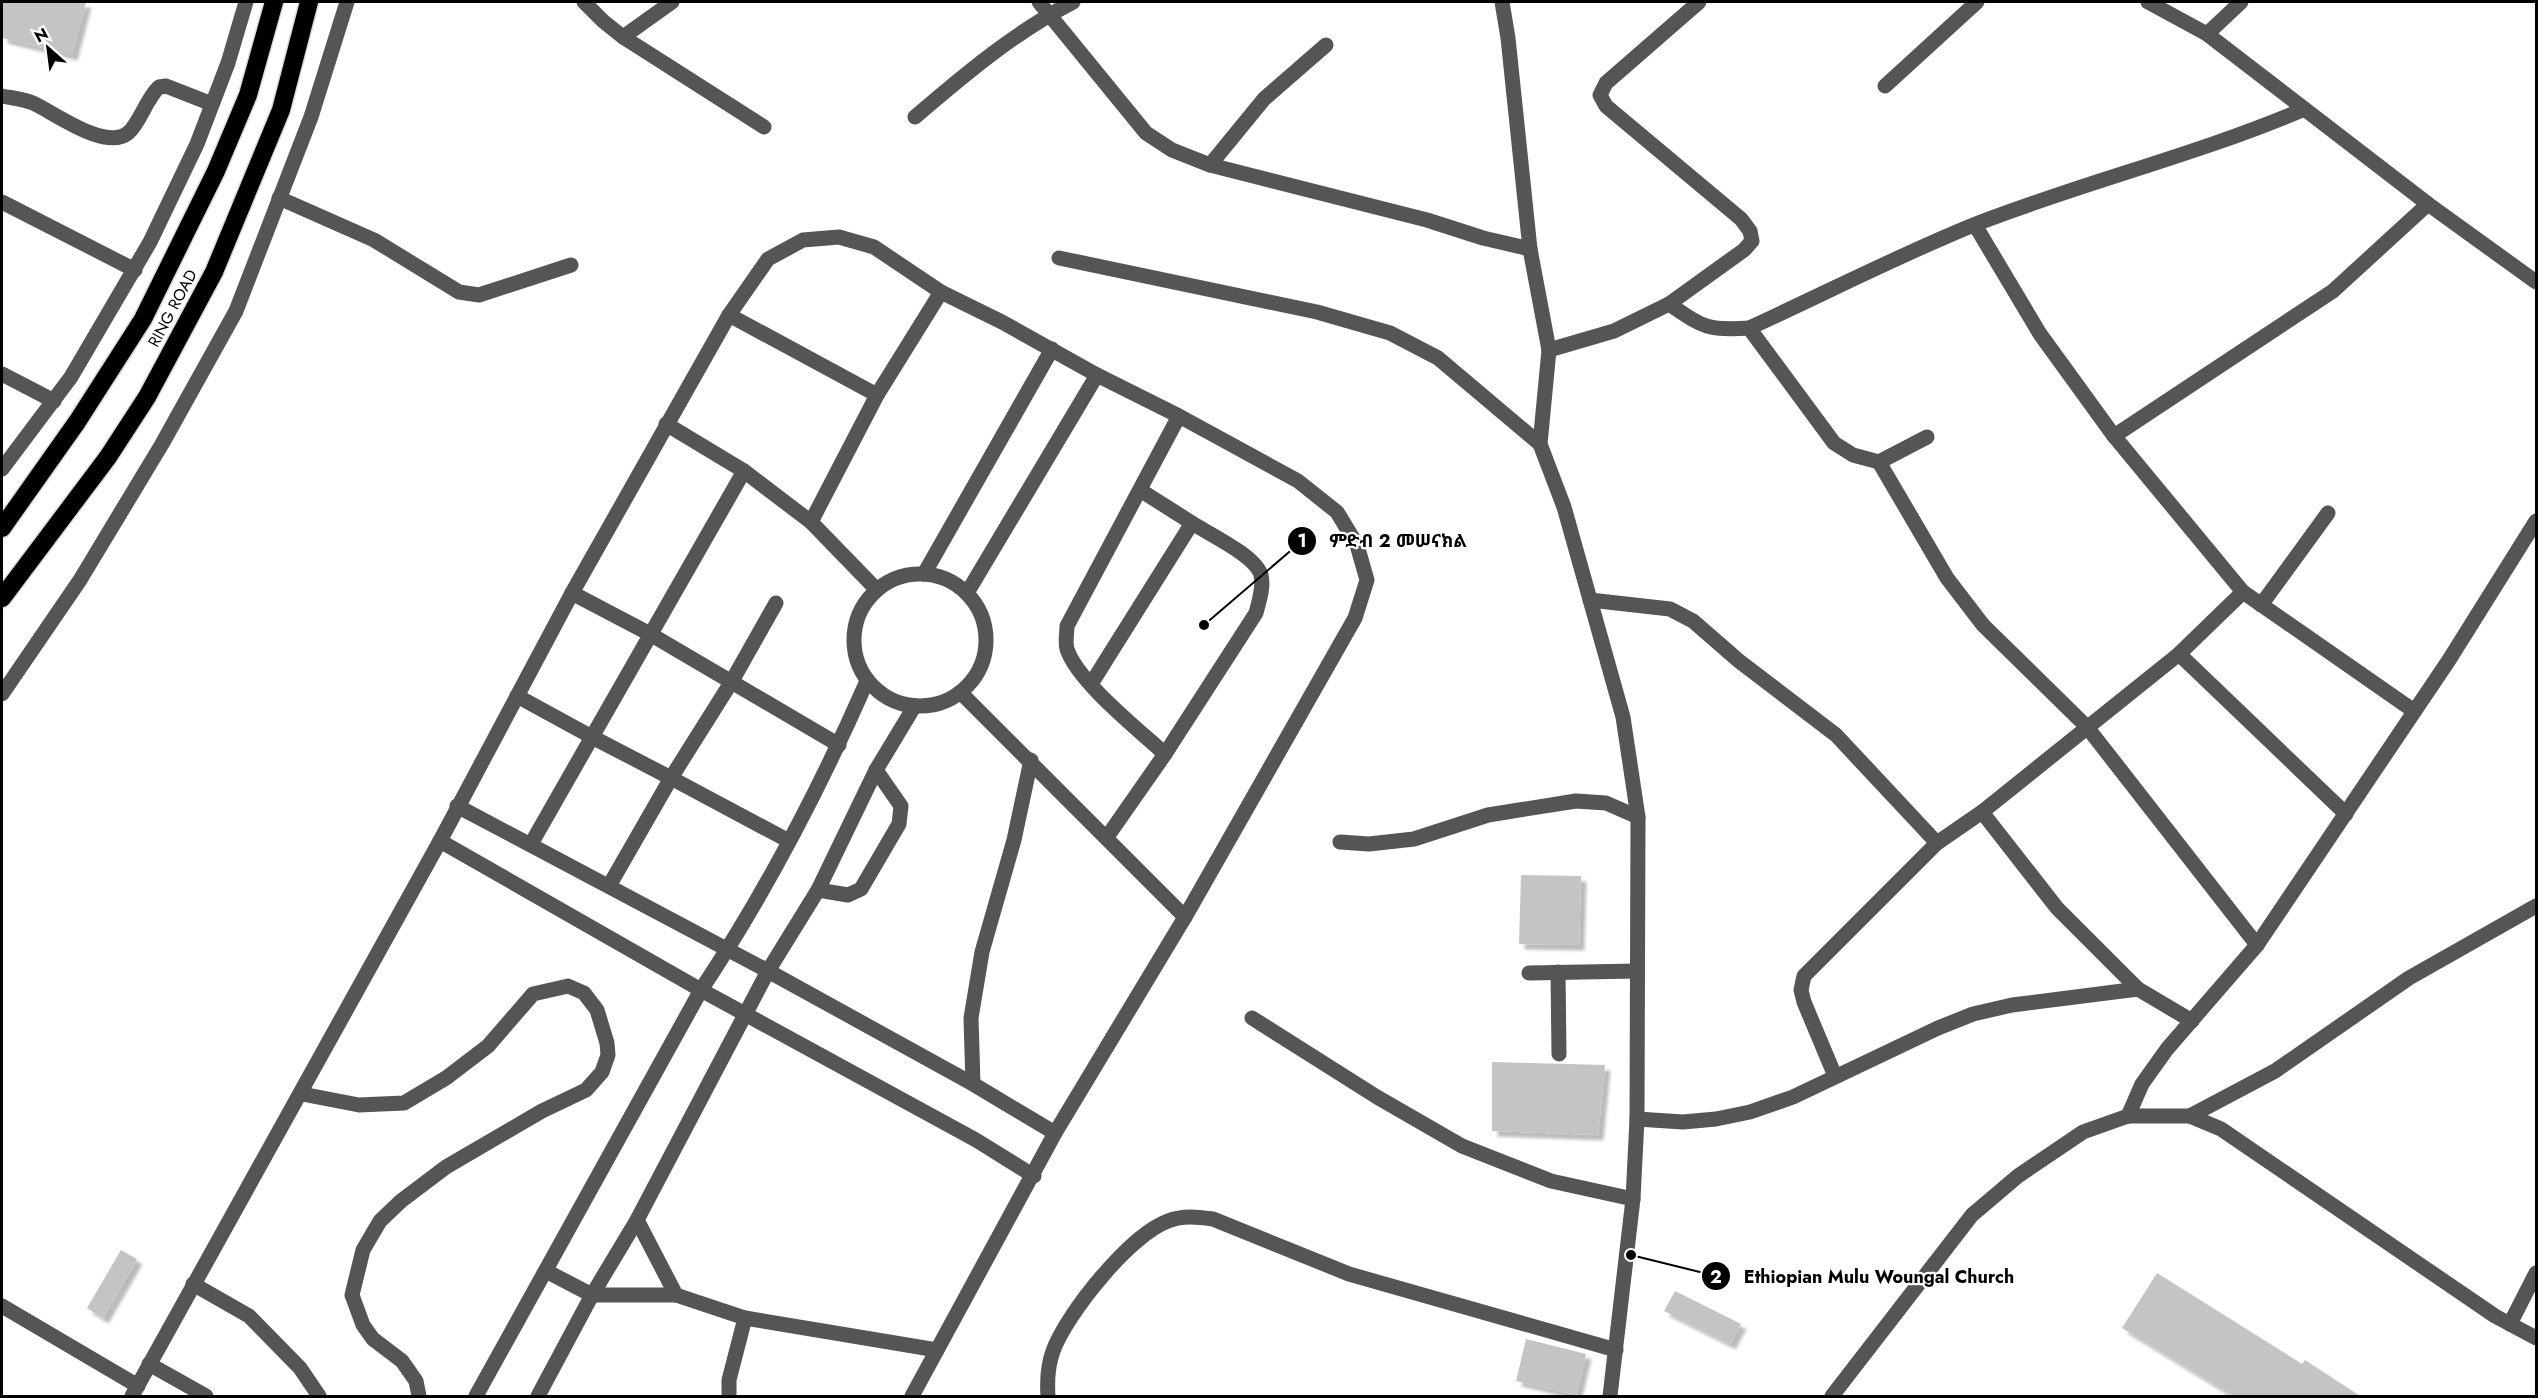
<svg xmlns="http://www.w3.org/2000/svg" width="2538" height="1398" viewBox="0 0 2538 1398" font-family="Jost,'Noto Sans Ethiopic',sans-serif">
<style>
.building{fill:#c4c4c4;filter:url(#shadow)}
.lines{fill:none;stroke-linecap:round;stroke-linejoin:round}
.highway-casing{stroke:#dbdbdb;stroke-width:21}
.minor{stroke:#555;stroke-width:15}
.highway{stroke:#000;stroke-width:18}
.labels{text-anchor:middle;stroke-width:4.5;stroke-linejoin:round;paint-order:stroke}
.street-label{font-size:16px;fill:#000;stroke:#fff}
.leader{fill:none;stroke:#000;stroke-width:2}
.callout-dot{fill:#000;stroke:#fff;stroke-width:2}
.mark-label{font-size:18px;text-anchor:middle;font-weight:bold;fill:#fff}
.callout-label{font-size:18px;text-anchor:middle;font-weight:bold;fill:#000;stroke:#fff;stroke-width:4.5;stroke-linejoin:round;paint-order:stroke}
</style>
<defs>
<filter id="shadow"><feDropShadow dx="5.5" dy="5.5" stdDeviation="1.5" flood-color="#0004"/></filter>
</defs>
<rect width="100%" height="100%" fill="#fff"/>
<g class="building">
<path d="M2 2H86L72 55 2 38Z"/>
<path d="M1521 875 1581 876 1579 945 1519 944Z"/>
<path d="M1492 1062 1605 1065 1598 1135 1492 1131Z"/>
<path d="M121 1250 137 1259 103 1318 87 1308Z"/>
<path d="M2157 1273 2302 1364 2305 1360 2360 1396H2233L2122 1328Z"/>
<path d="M1675 1291 1741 1324 1730 1344 1664 1311Z"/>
<path d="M1526 1339 1586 1354 1576 1395 1516 1381Z"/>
</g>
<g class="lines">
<g class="highway-casing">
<g id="highway">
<path d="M2 528 77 422 143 319 216 171 248 95 274 2"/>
<path d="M2 598 108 457 147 397 214 272 281 110 309 2"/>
</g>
</g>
<g class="minor">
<path d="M584 2 603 21 623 37 672 2"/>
<path d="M1039 2 1146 133 1172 150 1210 165 1427 220 1483 238 1530 249"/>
<path d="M1502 2 1508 38 1530 249 1549 350 1540 444 1564 507 1623 717 1638 817 1637 1119 1633 1199 1610 1396"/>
<path d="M2148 2 2207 34 2428 204 2536 282"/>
<path d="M2207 34 2241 2"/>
<path d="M623 37 764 127"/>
<path d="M1885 86 1977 2"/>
<path d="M2 96C12 98 24 99 33 103 55 113 105 151 128 133 140 123 146 99 159 87L166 86 212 104"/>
<path d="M915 117C964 75 1015 32 1073 2"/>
<path d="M1210 165 1264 99 1326 45"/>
<path d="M279 198 374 240 459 292 479 295 571 265"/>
<path d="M2 202 135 270"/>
<path d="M1975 225 2040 334 2114 436 2333 291 2428 204"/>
<path d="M1059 258 1317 312 1390 333 1438 358 1540 444"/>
<path d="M1669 304 1744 250 1752 241 1750 231 1741 219 1606 106 1600 95 1606 83 1699 2"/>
<path d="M729 315 877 395 811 522"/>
<path d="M1749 328 1834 443 1853 455 1879 462 1947 578 1983 625 2087 727 2257 945"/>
<path d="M1549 350 1614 331 1669 304C1703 327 1707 331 1749 328 1824 294 1899 255 1976 224 2084 182 2196 155 2302 110"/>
<path d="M2 374 54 401"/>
<path d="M877 395 941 292"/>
<path d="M666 424 744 471"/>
<path d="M2114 436 2243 592 2179 654"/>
<path d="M1879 462 1927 437"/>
<path d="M2 469 71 377 150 242 197 144 228 63 246 2"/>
<circle cx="920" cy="640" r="66"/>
<path d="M924 574 1052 349"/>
<path d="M2243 592 2414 711"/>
<path d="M572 593 650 634 839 745"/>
<path d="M967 593 1097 375"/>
<path d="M1590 600 1670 609 1693 621 1739 661 1836 735 1937 843"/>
<path d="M2261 605 2328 513"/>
<path d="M1091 684 1192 523 1140 490"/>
<path d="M961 693 1185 917"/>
<path d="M2 694 80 580 162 444 236 311 311 117 347 2"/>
<path d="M517 696 592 737 744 471 811 522 877 590"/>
<path d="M1165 754 1256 613C1259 601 1264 587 1261 575 1256 556 1209 534 1192 523"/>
<path d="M457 806 768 971 973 1084 1055 1133"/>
<path d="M1982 812 2179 654 2346 814"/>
<path d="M1107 837 1165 754C1139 730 1077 681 1067 649 1065 643 1067 633 1067 626L1179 416"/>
<path d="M440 841 701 990 976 1140 1034 1176"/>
<path d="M1340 842 1369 844 1414 839 1488 815 1576 801 1606 803 1638 817"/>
<path d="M531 844 592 737 671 778 732 681 776 603"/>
<path d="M609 886 671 778 789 841"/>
<path d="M818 890 848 895 861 889 899 824 901 806 876 770"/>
<path d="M1558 972 1559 1054"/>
<path d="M1529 973 1637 971"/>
<path d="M1252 1018 1377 1097 1462 1146 1551 1181 1633 1199"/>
<path d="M1835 1076 1804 1002 1801 990 1804 976 1937 843 1982 812 2057 908 2138 989"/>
<path d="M973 1084 971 1018 982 952 1014 840 1031 760"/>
<path d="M302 1094 359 1105 404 1103 446 1078 488 1046 533 994 568 986 584 993 597 1010 607 1043 608 1055 602 1072 586 1090 542 1111 446 1167 401 1201 380 1221 363 1250 352 1295 363 1325 373 1339 402 1361 416 1381 419 1396"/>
<path d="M2128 1116 2142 1084 2167 1049 2257 945 2449 660 2536 521"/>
<path d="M2190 1116 2275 1071 2409 978 2536 906"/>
<path d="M1637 1119 1683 1122 1716 1119 1750 1112 1793 1097 1938 1028 1973 1014 2012 1005 2138 989 2192 1021"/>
<path d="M637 1220 676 1295"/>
<path d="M546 1271 592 1295H676L745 1318 729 1380V1396"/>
<path d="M193 1284 249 1316 300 1368 319 1396"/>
<path d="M2 1306 138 1386"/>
<path d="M745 1318 937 1350"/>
<path d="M2510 1324 2536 1273"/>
<path d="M149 1364 206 1396"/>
<path d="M132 1396 440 841 572 593 729 315 768 259 803 240 839 237 874 247 941 292 1002 322 1097 375 1179 416 1298 481 1337 512 1357 545 1367 580 1355 618 1185 917 1055 1133 912 1396"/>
<path d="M476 1396 701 990C766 892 820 788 867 681"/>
<path d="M538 1396 592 1295 637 1220 768 971 818 890 876 770 914 707"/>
<path d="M1048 1396C1047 1382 1048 1365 1053 1351 1067 1313 1130 1235 1168 1221 1183 1215 1198 1217 1213 1219L1349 1274 1616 1350"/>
<path d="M1832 1396 1972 1215 2018 1176 2083 1132 2128 1116H2190L2221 1129 2495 1316 2536 1338"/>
</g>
<use href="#highway" class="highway"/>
</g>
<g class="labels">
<g class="street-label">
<text transform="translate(172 308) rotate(-62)" y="6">RING ROAD</text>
</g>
</g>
<path class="leader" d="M1204 625L1302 541M1631 1255L1716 1276"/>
<g class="callout-dot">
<circle cx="1204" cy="625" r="6"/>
<circle cx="1631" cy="1255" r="6"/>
<circle cx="1302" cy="541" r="15"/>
<circle cx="1716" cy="1276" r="15"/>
</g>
<g class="mark-label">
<text x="1302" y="547">1</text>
<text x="1716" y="1283">2</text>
</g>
<g class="callout-label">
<text x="1398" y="547">ምድብ 2 መሠናክል</text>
<text x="1879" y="1283">Ethiopian Mulu Woungal Church</text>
</g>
<rect width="2538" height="1398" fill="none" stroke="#000000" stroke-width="6"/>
<g transform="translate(48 48) rotate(332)" stroke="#ffffff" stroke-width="4.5" paint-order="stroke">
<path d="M0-4.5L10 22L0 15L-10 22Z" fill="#000000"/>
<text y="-9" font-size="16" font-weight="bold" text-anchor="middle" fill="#000000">N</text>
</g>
</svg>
